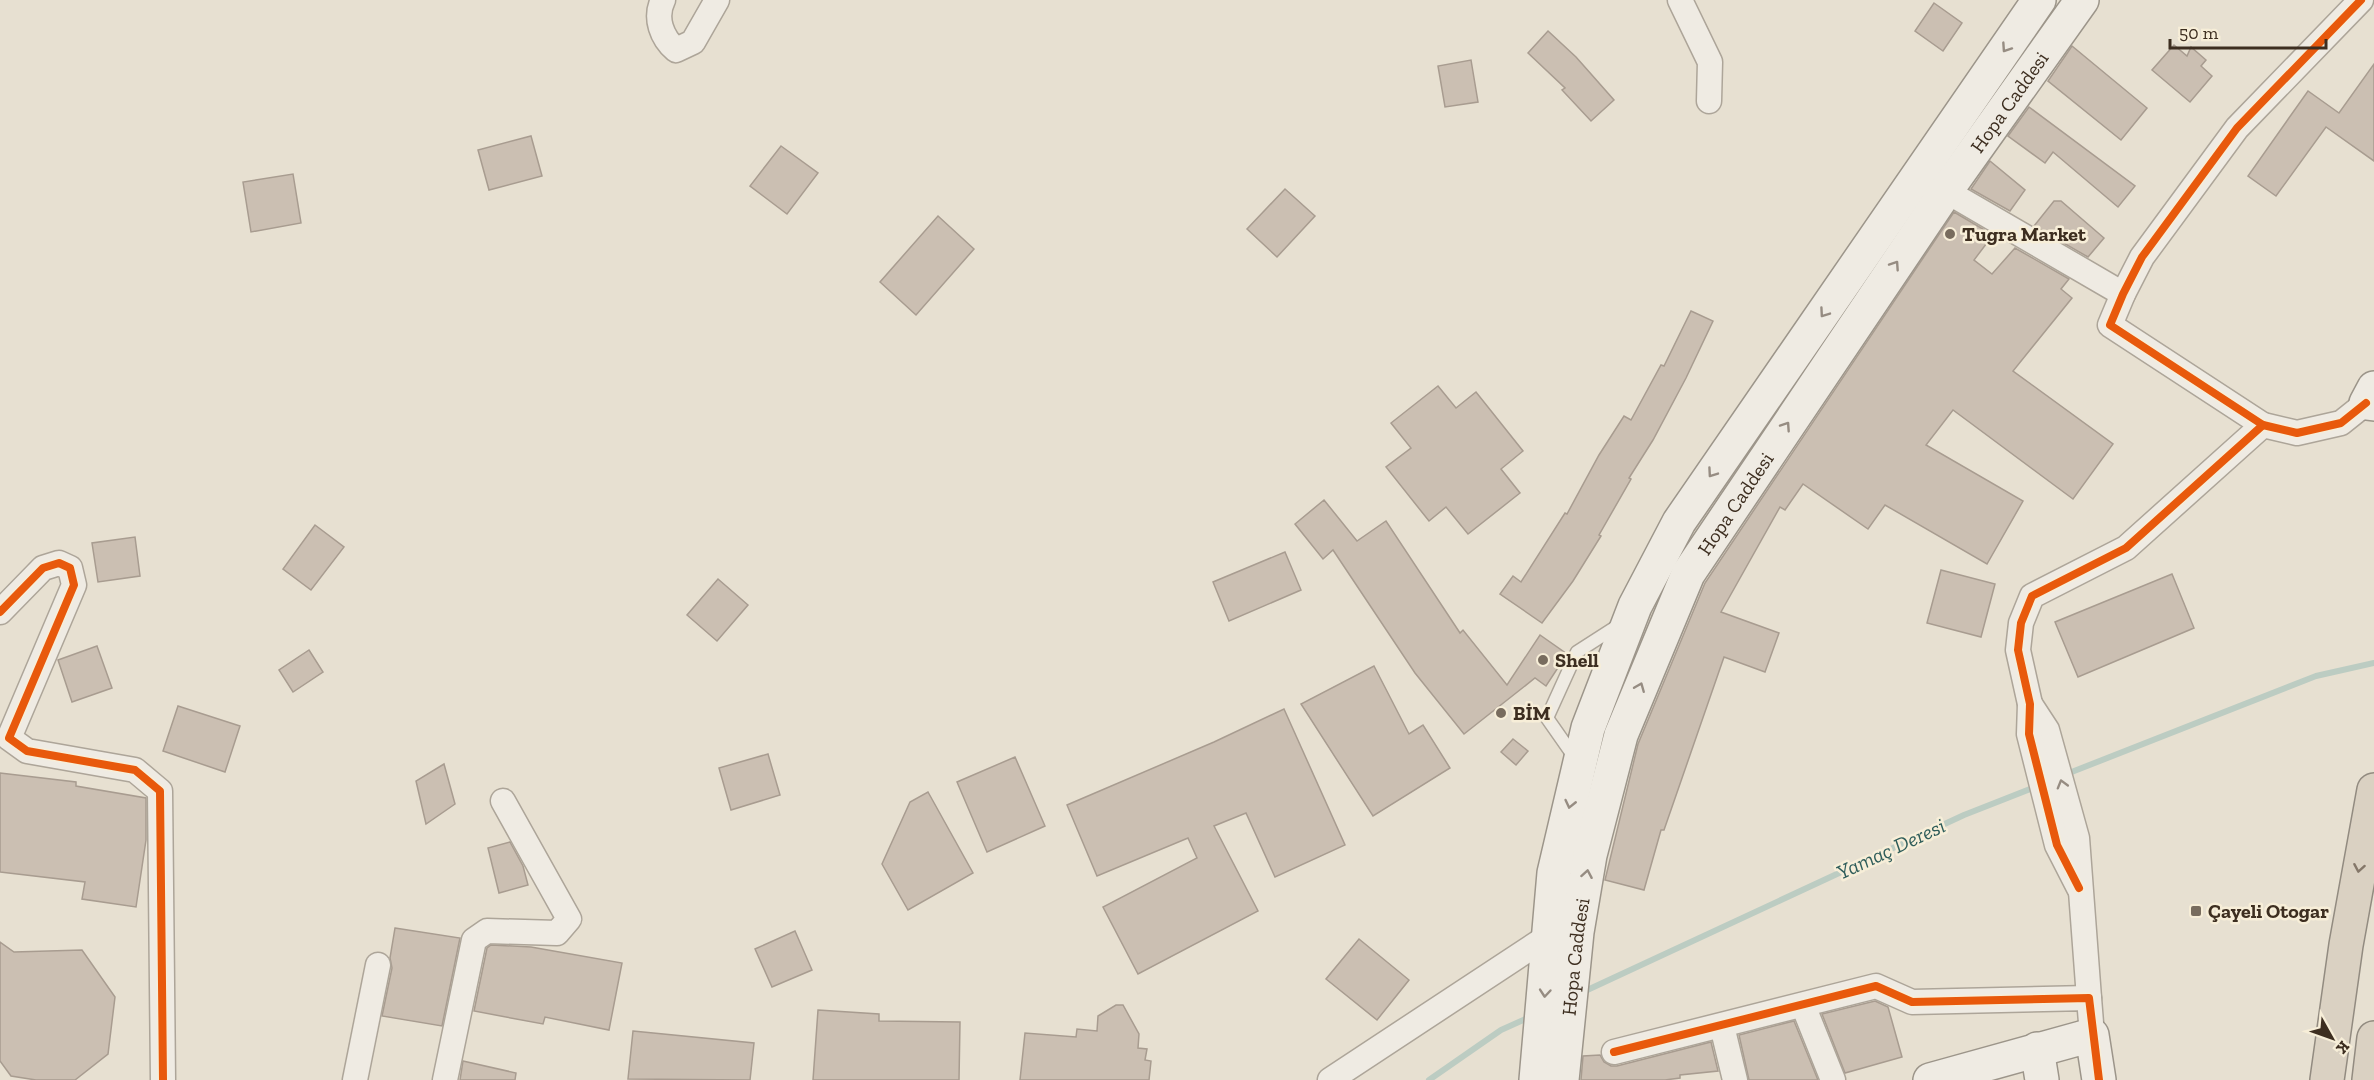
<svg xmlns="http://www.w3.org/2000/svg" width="2374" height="1080" viewBox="0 0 2374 1080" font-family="'Zilla Slab',serif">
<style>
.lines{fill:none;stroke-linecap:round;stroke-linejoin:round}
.stream{stroke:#bcccc2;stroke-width:6}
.building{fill:#cbbfb2;stroke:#a89c90;stroke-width:1.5}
.lane-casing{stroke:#ada599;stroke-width:15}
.street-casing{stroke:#ada599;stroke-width:27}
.secondary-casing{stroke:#9c958a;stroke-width:36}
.highway-casing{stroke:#928b80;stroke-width:36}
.lane{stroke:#efebe3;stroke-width:12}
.street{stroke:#efebe3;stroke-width:24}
.secondary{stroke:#efebe3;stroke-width:33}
.highway{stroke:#dad1c2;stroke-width:33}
.cycleway-casing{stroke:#f7eed8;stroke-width:11}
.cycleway{stroke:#e8590c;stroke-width:8}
.oneway{stroke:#968c82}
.oneway2{stroke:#847769}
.poi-dot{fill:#786c5e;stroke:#f7eed8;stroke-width:2}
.labels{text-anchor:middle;stroke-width:5;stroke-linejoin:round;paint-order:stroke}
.street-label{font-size:20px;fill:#3d2e20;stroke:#f7eed8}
.poi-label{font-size:20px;font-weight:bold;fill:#3d2e20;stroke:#f7eed8;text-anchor:start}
.water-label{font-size:21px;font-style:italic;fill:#2f5d5a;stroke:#f7eed8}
</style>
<rect width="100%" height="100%" fill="#e7e0d1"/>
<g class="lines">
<g class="stream">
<path d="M2064 775 2316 676 2374 663"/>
<path d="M1583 992 1964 815 2038 786"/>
<path d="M1429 1080 1501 1030 1530 1017"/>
</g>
</g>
<g class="building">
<path d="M1934 3 1962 23 1943 51 1915 31Z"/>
<path d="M1548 31 1576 57 1614 100 1591 121 1562 90 1565 88 1528 53Z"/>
<path d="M2174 45 2187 56 2191 47 2206 60 2201 66 2212 76 2190 102 2152 70Z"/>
<path d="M2072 46 2147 108 2121 140 2048 81Z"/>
<path d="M1471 60 1478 102 1445 107 1438 66Z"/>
<path d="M2374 64V161L2326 127 2276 196 2248 176 2308 91 2339 113Z"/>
<path d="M2029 107 2135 186 2118 207 2053 152 2045 163 2008 136Z"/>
<path d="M531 136 542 176 489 190 478 150Z"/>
<path d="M781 146 818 173 787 214 750 186Z"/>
<path d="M1990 161 2025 190 2010 211 1971 189Z"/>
<path d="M293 174 301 223 251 232 243 182Z"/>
<path d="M1285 189 1315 216 1277 257 1247 229Z"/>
<path d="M2054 201H2061L2104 238 2088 257 2034 226Z"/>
<path d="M1954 212 1993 235 1974 260 1992 274 2015 248 2069 279 2061 289 2072 298 2013 371 2113 444 2073 499 1953 410 1926 445 2023 501 1987 564 1885 505 1868 529 1803 484 1785 510 1780 507 1721 612 1779 633 1765 672 1724 657 1664 830H1661L1644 890 1605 880 1638 744 1705 583Z"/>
<path d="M938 216 974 249 916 315 880 282Z"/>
<path d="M1691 311 1713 321 1686 378 1653 440 1629 478 1631 479 1599 535 1601 536 1573 581 1542 623 1500 594 1513 576 1521 582 1565 513 1567 514 1599 455 1624 416 1631 420 1661 365 1664 366Z"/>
<path d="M1438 386 1456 408 1476 392 1523 451 1501 469 1520 493 1468 534 1446 507 1429 521 1386 467 1411 448 1391 423Z"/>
<path d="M1324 500 1357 541 1386 521 1460 633 1463 630 1507 685 1540 635 1567 654 1546 686 1535 678 1464 734 1415 673 1333 550 1323 559 1295 524Z"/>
<path d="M315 525 344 547 311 590 283 569Z"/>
<path d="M135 537 140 576 98 582 92 543Z"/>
<path d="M1285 552 1301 590 1229 621 1213 582Z"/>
<path d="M1941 570 1995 584 1981 637 1927 623Z"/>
<path d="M2172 574 2194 628 2078 677 2055 622Z"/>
<path d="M718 579 748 605 717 641 687 615Z"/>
<path d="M97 646 112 688 72 702 58 660Z"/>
<path d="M309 650 323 672 293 692 279 670Z"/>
<path d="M1374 666 1409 734 1423 725 1450 768 1373 816 1301 704Z"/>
<path d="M178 706 240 726 225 772 163 751Z"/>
<path d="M1284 709 1345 845 1275 877 1246 813 1214 826 1258 911 1138 974 1103 907 1197 858 1188 838 1097 876 1067 805 1214 742Z"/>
<path d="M1513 739 1528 751 1516 765 1501 752Z"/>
<path d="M768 754 780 795 731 810 719 768Z"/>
<path d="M1015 757 1045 826 987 852 957 782Z"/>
<path d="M444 764 455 804 426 824 416 781Z"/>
<path d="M0 773 76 782V786L146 798V840L136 907 82 899 85 882 0 872Z"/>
<path d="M928 792 973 873 908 910 882 864 910 802Z"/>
<path d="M510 842 523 866 528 885 499 893 488 848Z"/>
<path d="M395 928 460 938 442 1026 382 1016 392 968 390 958Z"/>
<path d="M795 931 812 970 772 987 755 949Z"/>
<path d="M1359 939 1409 980 1377 1020 1326 979Z"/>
<path d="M0 942 14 952 82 950 115 997 108 1054 75 1080H36L11 1076 0 1061Z"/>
<path d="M491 945 531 947 622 963 609 1030 545 1017 543 1024 474 1011 487 948Z"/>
<path d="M1875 1001 1888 1007 1902 1057 1845 1073 1822 1014Z"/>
<path d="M1116 1005H1123L1139 1034 1138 1048 1147 1049 1145 1060 1151 1061 1149 1080H1020L1025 1033 1076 1037 1077 1029 1097 1031 1098 1016Z"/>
<path d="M818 1010 879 1014V1021L960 1022 959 1080H813Z"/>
<path d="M1794 1021 1818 1080H1749L1739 1035Z"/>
<path d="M633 1031 754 1043 750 1080 628 1079Z"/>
<path d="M1711 1042 1718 1071 1680 1075V1078L1665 1080H1581L1583 1056 1600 1055 1604 1062 1611 1066H1617Z"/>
<path d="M463 1061 516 1073 515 1080H460Z"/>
</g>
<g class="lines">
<g class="lane-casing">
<path id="lane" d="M1575 758 1547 718 1577 652 1619 625"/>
</g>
<g class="street-casing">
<g id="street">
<path d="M663 0C654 18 662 38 676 50L693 42 717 0"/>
<path d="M1680 0 1710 62 1709 101"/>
<path d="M2361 0 2237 128 2142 257 2123 294 2110 325 2263 425 2297 433 2341 423 2366 403"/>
<path d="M1946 191 2123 294"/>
<path d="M0 612 43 568 59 563 70 568 74 585 9 738 27 751 135 770 160 791 163 1080"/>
<path d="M2030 704 2047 730 2077 838 2089 998"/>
<path d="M2079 888 2057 845 2029 734 2030 704 2018 650 2021 623 2032 596 2126 548 2263 425"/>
<path d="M1803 1005 1833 1080"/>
<path d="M1722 1026 1735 1080"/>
<path d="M1614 1052 1876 986 1912 1002 2089 998 2092 1035"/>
<path d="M355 1080 378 965"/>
<path d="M445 1080 474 940 487 931 557 933 569 919 503 801"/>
<path d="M1330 1080 1550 935"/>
</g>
</g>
<g class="secondary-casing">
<g id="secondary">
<path d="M2374 388 2366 403 2374 404"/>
<path d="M2037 1049 2042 1080"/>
<path d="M1536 1080 1554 873 1588 728 1635 606 1679 522 2039 0"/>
<path id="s1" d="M1562 1080 1577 932 1590 855 1621 735 1688 574 1946 191 2082 0"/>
<path d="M1930 1080 2092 1035 2099 1080"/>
</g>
</g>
<g class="highway-casing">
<g id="highway">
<path d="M2327 1080 2346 945 2374 790"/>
<path d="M2369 1080 2374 1038"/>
</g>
</g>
<use href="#lane" class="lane"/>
<use href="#street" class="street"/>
<use href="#secondary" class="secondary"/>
<use href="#highway" class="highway"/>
<g class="cycleway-casing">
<g id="cycleway">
<path d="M2361 0 2237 128 2142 257 2123 294 2110 325 2263 425 2297 433 2341 423 2366 403"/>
<path d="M0 612 43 568 59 563 70 568 74 585 9 738 27 751 135 770 160 791 163 1080"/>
<path d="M2079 888 2057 845 2029 734 2030 704 2018 650 2021 623 2032 596 2126 548 2263 425"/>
<path d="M1614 1052 1876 986 1912 1002 2089 998 2099 1080"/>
</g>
</g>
<use href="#cycleway" class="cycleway"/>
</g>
<defs><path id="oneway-chevron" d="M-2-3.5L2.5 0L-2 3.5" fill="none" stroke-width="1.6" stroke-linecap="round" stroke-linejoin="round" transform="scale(1.5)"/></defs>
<g class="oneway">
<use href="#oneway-chevron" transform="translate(2006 48) rotate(124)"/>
<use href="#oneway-chevron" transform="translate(1895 265) rotate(-56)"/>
<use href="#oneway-chevron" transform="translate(1824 313) rotate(125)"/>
<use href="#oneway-chevron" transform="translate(1786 426) rotate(-56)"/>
<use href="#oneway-chevron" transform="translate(1712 473) rotate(125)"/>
<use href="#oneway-chevron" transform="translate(1640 687) rotate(-68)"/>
<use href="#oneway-chevron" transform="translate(2062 784) rotate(-106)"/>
<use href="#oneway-chevron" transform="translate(1570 804) rotate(103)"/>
<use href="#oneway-chevron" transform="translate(1587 874) rotate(-80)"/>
<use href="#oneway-chevron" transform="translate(1545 993) rotate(95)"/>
</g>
<use class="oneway2" href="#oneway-chevron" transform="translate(2359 868) rotate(100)"/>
<g class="poi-dot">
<circle cx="1950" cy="234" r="6"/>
<circle cx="1543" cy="660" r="6"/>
<circle cx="1501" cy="713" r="6"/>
<rect x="2190" y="905" width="12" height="12" rx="3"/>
</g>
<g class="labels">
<g class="street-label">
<text dy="7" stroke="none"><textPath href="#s1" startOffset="1096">Hopa Caddesi</textPath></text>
<text dy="7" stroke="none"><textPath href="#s1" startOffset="610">Hopa Caddesi</textPath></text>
<text dy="7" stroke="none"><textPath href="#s1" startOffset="124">Hopa Caddesi</textPath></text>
</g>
<g class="poi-label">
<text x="1962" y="241">Tugra Market</text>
<text x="1555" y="667">Shell</text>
<text x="1513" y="720">BİM</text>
<text x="2208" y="918">Çayeli Otogar</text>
</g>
<g class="water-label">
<text transform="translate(1891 849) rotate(-25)" y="7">Yamaç Deresi</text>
</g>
</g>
<g transform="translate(2332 1038) rotate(130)" stroke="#f7eed8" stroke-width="4.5" paint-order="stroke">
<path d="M0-4.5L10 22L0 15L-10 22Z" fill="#3d2e20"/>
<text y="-9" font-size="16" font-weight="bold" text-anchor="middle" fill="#3d2e20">K</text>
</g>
<path d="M2170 39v9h156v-9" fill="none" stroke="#3d2e20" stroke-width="3"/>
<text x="2179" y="39" font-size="18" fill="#3d2e20" stroke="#f7eed8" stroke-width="4.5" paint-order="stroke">50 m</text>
</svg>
